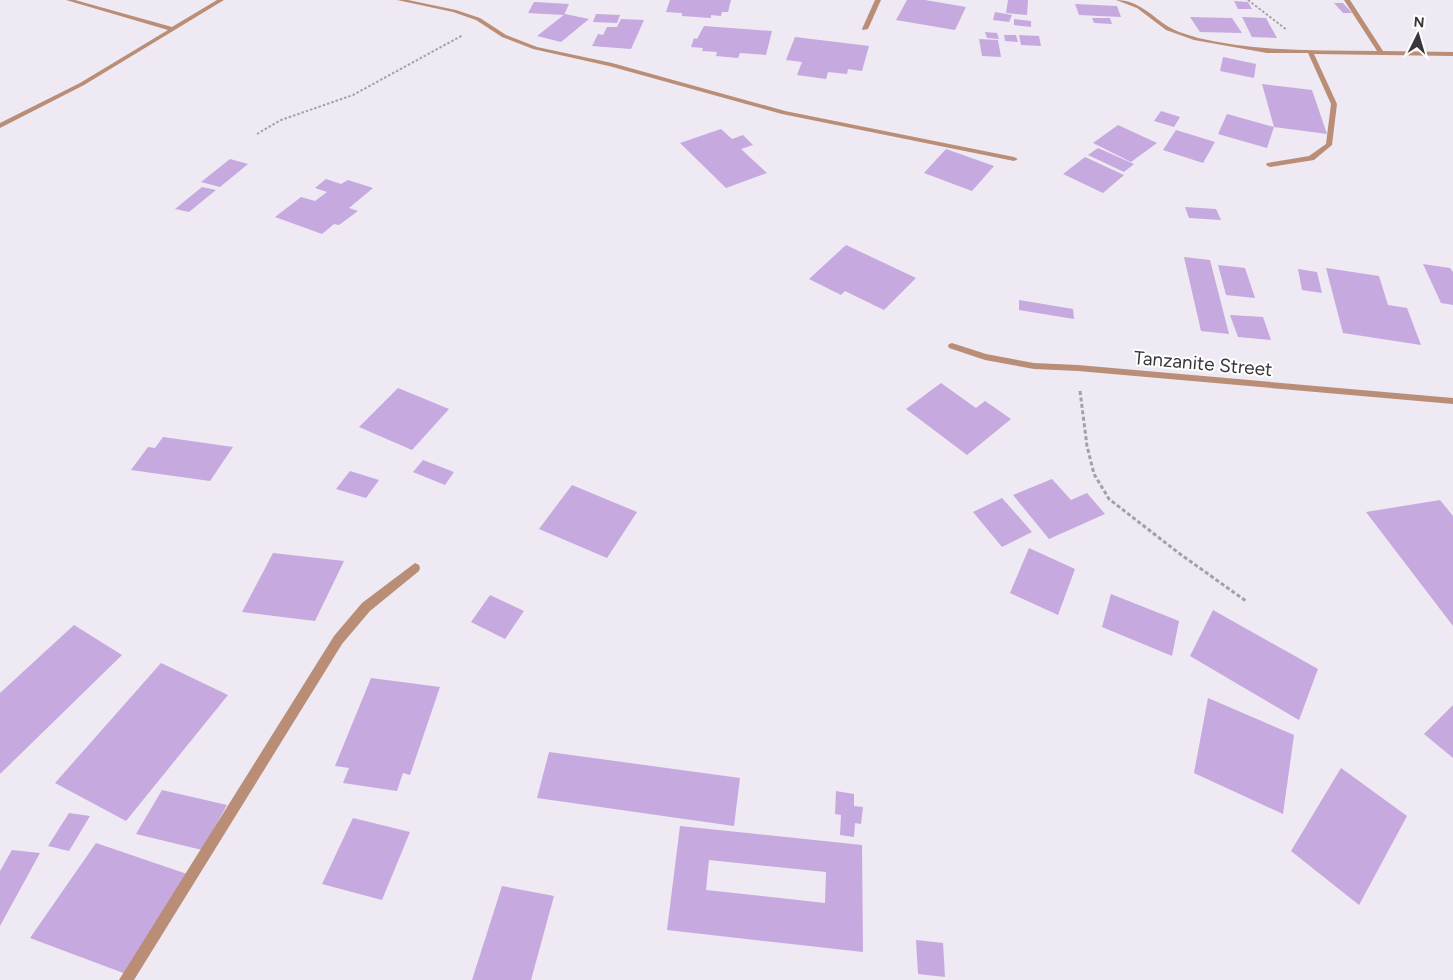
<svg xmlns="http://www.w3.org/2000/svg" width="1453" height="980" viewBox="0 0 1453 980" font-family="Figtree,sans-serif">
<style>
.building{fill:#c6a9df;fill-rule:evenodd}
.lines{fill:none;stroke-linecap:round;stroke-linejoin:round}
.path-far1{stroke:#a4a0a7;stroke-width:2;stroke-dasharray:2.5 2;stroke-linecap:butt}
.path{stroke:#a4a0a7;stroke-width:3;stroke-dasharray:4 2.5;stroke-linecap:butt}
.minor{fill:#ba8e76;fill-rule:evenodd}
.labels{text-anchor:middle;stroke-width:4;stroke-linejoin:round;paint-order:stroke}
.street-label{font-size:19px;fill:#39373b;stroke:#fff}
</style>
<rect width="100%" height="100%" fill="#eee9f3"/>
<g class="building">
<path d="M670 0H731L728 12H722L721 16 711 15V18L682 16V13L666 12Z"/>
<path d="M907 0H925L966 7 955 30 896 20Z"/>
<path d="M1008 0H1028L1027 15 1006 13Z"/>
<path d="M1234 1 1248 2 1252 9H1238Z"/>
<path d="M534 2 569 4 564 15 528 13Z"/>
<path d="M1334 3H1343L1352 13H1343Z"/>
<path d="M1075 4 1117 6 1121 17 1079 15Z"/>
<path d="M995 12 1012 15 1009 22 993 20Z"/>
<path d="M565 14 589 19 561 42 537 36Z"/>
<path d="M596 14 620 15 617 23 593 22Z"/>
<path d="M1190 17 1232 18 1242 33 1200 32Z"/>
<path d="M1242 17 1266 18 1277 38 1252 37Z"/>
<path d="M1092 18H1110L1112 24 1094 23Z"/>
<path d="M621 19 644 20 631 49 592 46 598 34 603 35 607 27H617Z"/>
<path d="M1014 19 1031 21V27L1014 25Z"/>
<path d="M704 26 772 31 766 55 740 53 738 58 716 56 717 52 702 51 703 48 691 47 694 38 697 39Z"/>
<path d="M985 32 997 33 999 39 987 38Z"/>
<path d="M1004 35H1016L1018 42 1005 41Z"/>
<path d="M1019 35 1039 36 1041 46 1021 45Z"/>
<path d="M795 37 869 46 862 71 848 69 847 74 828 72 826 79 797 75 802 62 786 60Z"/>
<path d="M979 39 998 40 1001 57 982 56Z"/>
<path d="M1223 57 1256 64 1254 78 1220 71Z"/>
<path d="M1262 84 1312 90 1327 134 1274 127Z"/>
<path d="M1161 111 1180 117 1174 127 1154 121Z"/>
<path d="M1227 114 1274 127 1267 148 1218 134Z"/>
<path d="M1118 125 1157 143 1131 162 1093 143Z"/>
<path d="M721 129 732 139 743 135 753 145 741 149 767 173 726 188 680 143Z"/>
<path d="M1176 130 1215 142 1203 163 1163 150Z"/>
<path d="M1098 148 1134 164 1124 172 1088 155Z"/>
<path d="M946 149 994 166 972 191 924 173Z"/>
<path d="M1085 157 1124 175 1103 193 1063 174Z"/>
<path d="M230 159 248 164 220 187 201 182Z"/>
<path d="M326 179 341 184 348 180 373 188 349 208 358 211 339 225 334 224 322 234 275 217 301 197 315 201 327 192 315 188Z"/>
<path d="M202 187 216 190 189 212 175 209Z"/>
<path d="M1185 207 1216 209 1221 220 1189 218Z"/>
<path d="M846 245 916 278 884 310 845 291 841 295 809 279Z"/>
<path d="M1184 257 1210 260 1229 334 1201 331Z"/>
<path d="M1423 264 1450 268 1453 272V305L1441 303Z"/>
<path d="M1218 265 1245 268 1255 298 1226 295Z"/>
<path d="M1326 268 1379 276 1388 305 1407 308 1421 345 1343 333Z"/>
<path d="M1298 269 1317 272 1322 293 1302 290Z"/>
<path d="M1019 300 1073 309 1074 319 1019 310Z"/>
<path d="M1230 315 1263 317 1271 340 1238 337Z"/>
<path d="M941 383 976 408 985 401 1011 419 967 455 906 409Z"/>
<path d="M398 388 449 409 412 450 359 427Z"/>
<path d="M163 437 233 447 210 481 131 470 148 447 155 448Z"/>
<path d="M423 460 454 472 445 485 413 472Z"/>
<path d="M350 471 379 480 366 498 336 489Z"/>
<path d="M1052 479 1071 500 1087 493 1105 514 1049 539 1013 495Z"/>
<path d="M572 485 637 512 607 558 539 529Z"/>
<path d="M1002 498 1032 532 1002 547 973 512Z"/>
<path d="M1440 500 1453 516V626L1366 512Z"/>
<path d="M1029 548 1075 569 1058 615 1010 593Z"/>
<path d="M273 553 344 561 315 621 242 612Z"/>
<path d="M1111 594 1179 621 1172 656 1102 627Z"/>
<path d="M490 595 524 611 505 639 471 622Z"/>
<path d="M1213 610 1318 669 1299 720 1190 656Z"/>
<path d="M74 625 122 655 0 774V693Z"/>
<path d="M161 663 228 695 126 821 55 783Z"/>
<path d="M371 678 440 687 410 775 403 773 397 791 343 783 349 768 335 766Z"/>
<path d="M1208 698 1294 735 1283 814 1194 773Z"/>
<path d="M1453 705V758L1424 734Z"/>
<path d="M549 752 740 778 734 826 537 798Z"/>
<path d="M1341 768 1407 816 1359 905 1291 851Z"/>
<path d="M162 790 227 805 202 850 136 834Z"/>
<path d="M836 791 854 794V806L863 807 861 824 855 823 854 837 840 835 841 815 835 814Z"/>
<path d="M69 813 90 816 69 851 48 846Z"/>
<path d="M353 818 410 832 382 900 322 884Z"/>
<path d="M680 826 862 845 863 952 667 930ZM709 860 826 872 825 903 706 890Z"/>
<path d="M96 843 187 874 126 974 30 938Z"/>
<path d="M12 850 40 853 0 926V871Z"/>
<path d="M502 886 554 896 531 980H472Z"/>
<path d="M916 940 943 943 945 977 918 974Z"/>
</g>
<g class="lines">
<g class="path-far1">
<path d="M1248 0 1287 30"/>
<path d="M257 134 281 120 353 95 463 35"/>
</g>
<path class="path" d="M1080 391 1087 446 1094 474 1109 499 1180 554 1246 601"/>
<g class="minor">
<path d="M66 0H75L172 27 217 0H224L84 85 0 128V123L80 83 168 30Z"/>
<path d="M397 0H408L456 10 480 18 506 35 537 47 612 63 785 111 1014 157 1018 159 1014 161 782 114 609 66 533 49 502 37 476 20 453 12Z"/>
<path d="M875 0H881L868 29 863 30 862 29Z"/>
<path d="M1116 0C1139 0 1151 16 1169 27 1177 32 1189 35 1198 38 1257 52 1317 50 1377 51L1344 0H1350L1383 51 1453 52V56L1314 54 1337 104 1332 145 1314 160 1270 167 1266 165 1267 163 1309 156 1326 144 1331 104 1308 53H1267L1194 40 1166 30 1137 8Z"/>
<path d="M952 343 986 354 1034 363 1078 365 1453 398V404L1078 371 1034 369 985 360 949 348 948 346 949 344Z"/>
<path d="M415 563 419 565 420 568 419 571 370 611 342 644 134 980H119L334 636 362 603Z"/>
</g>
</g>
<g class="labels">
<g class="street-label">
<text transform="translate(1203 363) rotate(5)" y="7">Tanzanite Street</text>
</g>
</g>
<g transform="translate(1418 35) rotate(5)" stroke="#ffffff" stroke-width="4" paint-order="stroke">
<path d="M0-4L9 19L0 12L-9 19Z" fill="#39373b"/>
<text y="-8" font-size="14" font-weight="bold" text-anchor="middle" fill="#39373b">N</text>
</g>
</svg>
